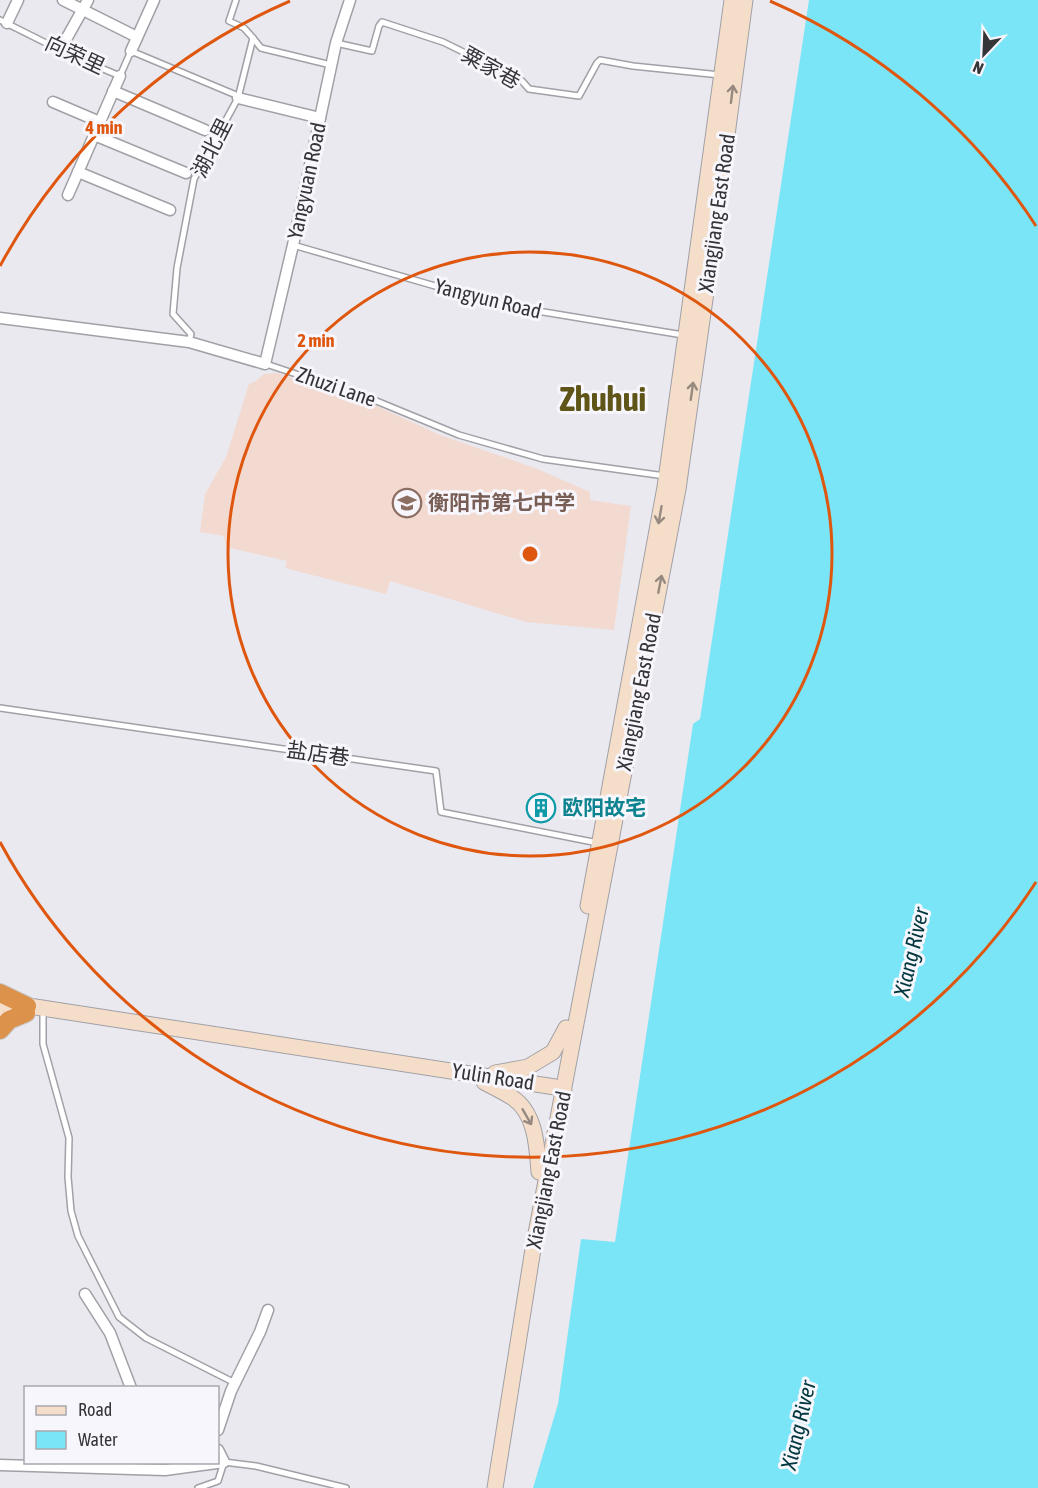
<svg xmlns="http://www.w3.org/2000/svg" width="1038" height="1488" viewBox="0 0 1038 1488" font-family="'Asap Condensed','Noto Sans SC',sans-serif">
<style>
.education{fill:#f3dad1}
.water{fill:#7ae5f7}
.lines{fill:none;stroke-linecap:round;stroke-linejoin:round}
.lane-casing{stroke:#a1a0a6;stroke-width:8}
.street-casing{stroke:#a1a0a6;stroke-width:13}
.secondary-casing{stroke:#a1a0a6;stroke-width:17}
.highway-casing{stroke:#c6c6c7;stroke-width:20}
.lane{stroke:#fff;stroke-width:5}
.street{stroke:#fff;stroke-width:10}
.secondary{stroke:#f5dec9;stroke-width:15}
.highway{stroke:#dd924b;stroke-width:18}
.oneway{stroke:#958980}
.ring{fill:none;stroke:#df570e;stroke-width:3}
.labels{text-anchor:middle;stroke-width:6;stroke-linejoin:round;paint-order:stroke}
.street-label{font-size:21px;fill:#353437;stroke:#f7f6fc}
.education-label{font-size:21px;font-weight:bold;fill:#785e54;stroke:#f7f6fc;text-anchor:start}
.culture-label{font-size:21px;font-weight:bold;fill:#0d838f;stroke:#f7f6fc;text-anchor:start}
.water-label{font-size:22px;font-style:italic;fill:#01373e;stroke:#f7f6fc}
.town-label{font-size:33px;font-weight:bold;fill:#5f5518;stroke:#f7f6fc}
.centre{fill:#df570e;stroke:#f7f6fc;stroke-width:3}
.ring-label{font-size:18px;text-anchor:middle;font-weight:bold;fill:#df570e;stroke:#f7f6fc;stroke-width:6;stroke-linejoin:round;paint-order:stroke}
</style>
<rect width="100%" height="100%" fill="#eae9ef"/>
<path class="education" d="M277 373 370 403 440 435 535 468 590 492V500L631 506 614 630 526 622 390 581 386 594 285 568 287 561 226 547 224 536 200 532 205 494 226 457 249 384 256 381 264 374Z"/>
<path class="water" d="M809 0H1038V1488H533L558 1404 581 1239 615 1242 693 724 700 719Z"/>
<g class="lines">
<g class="lane-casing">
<g id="lane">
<path d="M0 20 70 55 120 76 131 51 236 95"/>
<path d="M253 38 261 48 331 65"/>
<path d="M336 43 372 51 379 26 382 22 443 42 522 81 529 89 579 96 597 63 600 60 633 66 720 75"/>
<path d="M293 245 501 305 683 335"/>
<path d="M189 342 191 334 173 314 177 268 194 179 238 98 253 38 244 28 229 21 236 0"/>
<path d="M266 364 374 400 459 435 543 459 665 476"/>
<path d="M0 708 436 771 441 812 598 843"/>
<path d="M43 1016V1044L69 1138 68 1177 71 1211 78 1236 119 1317 146 1338 235 1383"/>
<path d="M198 1488 218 1481 224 1462 256 1466 346 1488"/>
</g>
</g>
<g class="street-casing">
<g id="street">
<path d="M63 0 137 37"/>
<path d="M7 23 18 0"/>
<path d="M60 50 88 0"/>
<path d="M131 51 154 0"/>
<path d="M113 91 205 130"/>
<path d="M238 98 320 118"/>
<path d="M53 102 100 122"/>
<path d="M94 135 186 173"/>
<path d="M78 172 170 210"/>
<path d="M68 195 120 76"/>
<path d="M0 318 189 342 265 364 293 245 336 43 350 0"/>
<path d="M85 1294 110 1333 131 1388"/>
<path d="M218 1430 231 1391 260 1332 268 1310"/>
<path d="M0 1465 165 1470 224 1462 218 1450"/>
</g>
</g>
<g class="secondary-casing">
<g id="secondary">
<path d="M588 906 665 487 732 0"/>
<path d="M16 1004 555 1087 564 1091"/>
<path d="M0 1010 27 1013"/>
<path d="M495 1073 528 1067 553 1052 566 1028"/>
<path d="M484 1082C493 1087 504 1092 513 1098 536 1114 537 1147 539 1172"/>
<path d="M495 1488 533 1249 678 489 707 285 745 0"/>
</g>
</g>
<g class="highway-casing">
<g id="highway">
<path d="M0 993 27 1006"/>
<path d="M0 1030 9 1020 26 1013"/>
</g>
</g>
<use href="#lane" class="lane"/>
<use href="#street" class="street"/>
<use href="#secondary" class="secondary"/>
<use href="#highway" class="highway"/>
</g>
<defs><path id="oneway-shaft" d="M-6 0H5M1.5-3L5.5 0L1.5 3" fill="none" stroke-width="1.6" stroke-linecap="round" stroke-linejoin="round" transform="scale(1.5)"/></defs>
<g class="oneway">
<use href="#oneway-shaft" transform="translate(732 94) rotate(-83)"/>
<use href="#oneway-shaft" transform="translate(692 391) rotate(-82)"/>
<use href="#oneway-shaft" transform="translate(660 515) rotate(100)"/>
<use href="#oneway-shaft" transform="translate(660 584) rotate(-79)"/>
<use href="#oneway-shaft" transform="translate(527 1117) rotate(60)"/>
</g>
<g class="ring">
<circle cx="530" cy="554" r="302"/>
<path d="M1036 882A603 603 0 0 1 0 842M0 266A603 603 0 0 1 290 1M770 1A603 603 0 0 1 1036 226"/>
</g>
<defs>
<g id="school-ring" transform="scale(1.5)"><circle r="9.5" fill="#f7f6fc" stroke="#8d6e63" stroke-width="1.5"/><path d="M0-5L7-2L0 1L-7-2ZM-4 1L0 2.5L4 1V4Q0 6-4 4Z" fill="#8d6e63"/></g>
<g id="building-ring" transform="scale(1.5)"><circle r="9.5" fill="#f7f6fc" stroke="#0f9aa8" stroke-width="1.5"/><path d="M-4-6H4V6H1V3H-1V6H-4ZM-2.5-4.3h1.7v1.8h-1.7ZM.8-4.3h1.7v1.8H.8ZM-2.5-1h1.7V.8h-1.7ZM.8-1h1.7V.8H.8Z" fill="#0f9aa8"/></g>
</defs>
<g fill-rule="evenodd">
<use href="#school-ring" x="407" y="503"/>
<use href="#building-ring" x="541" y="808"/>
</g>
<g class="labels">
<g class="street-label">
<text transform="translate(75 55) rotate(25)" y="7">向荣里</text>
<text transform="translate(491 68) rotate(29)" y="7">粟家巷</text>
<text transform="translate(212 148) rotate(-63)" y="7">湖北里</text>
<text transform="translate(307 181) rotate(-78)" y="7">Yangyuan Road</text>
<text transform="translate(717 213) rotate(-82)" y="7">Xiangjiang East Road</text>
<text transform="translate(488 299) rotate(14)" y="7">Yangyun Road</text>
<text transform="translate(336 387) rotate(19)" y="7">Zhuzi Lane</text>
<text transform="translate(639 692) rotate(-79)" y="7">Xiangjiang East Road</text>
<text transform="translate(318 754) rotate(8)" y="7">盐店巷</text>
<text transform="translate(493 1077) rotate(9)" y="7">Yulin Road</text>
<text transform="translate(549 1170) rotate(-79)" y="7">Xiangjiang East Road</text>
</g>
<g class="education-label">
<text x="428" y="510">衡阳市第七中学</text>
</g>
<g class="culture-label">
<text x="562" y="815">欧阳故宅</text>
</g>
<g class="water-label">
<text transform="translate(911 952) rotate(-77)" y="8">Xiang River</text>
<text transform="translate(798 1425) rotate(-77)" y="8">Xiang River</text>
</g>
<g class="town-label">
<text x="603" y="411">Zhuhui</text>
</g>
</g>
<circle cx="530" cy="554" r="9" class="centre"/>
<g class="ring-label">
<text x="104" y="134">4 min</text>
<text x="316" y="347">2 min</text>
</g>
<rect x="24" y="1386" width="195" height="78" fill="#f7f6fc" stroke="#a9a8ad" stroke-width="1.5"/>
<rect x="36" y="1406" width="30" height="9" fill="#f5dec9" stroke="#a9a8ad" stroke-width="1.5"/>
<text x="78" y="1416" font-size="18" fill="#353437">Road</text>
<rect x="36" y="1431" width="30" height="18" fill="#7ae5f7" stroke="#a9a8ad" stroke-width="1.5"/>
<text x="78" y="1446" font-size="18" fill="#353437">Water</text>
<g transform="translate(984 54) rotate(203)" stroke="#f7f6fc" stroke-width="4.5" paint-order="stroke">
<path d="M0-4.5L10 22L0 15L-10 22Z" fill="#353437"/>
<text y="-9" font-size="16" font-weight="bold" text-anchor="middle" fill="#353437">N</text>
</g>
</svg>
